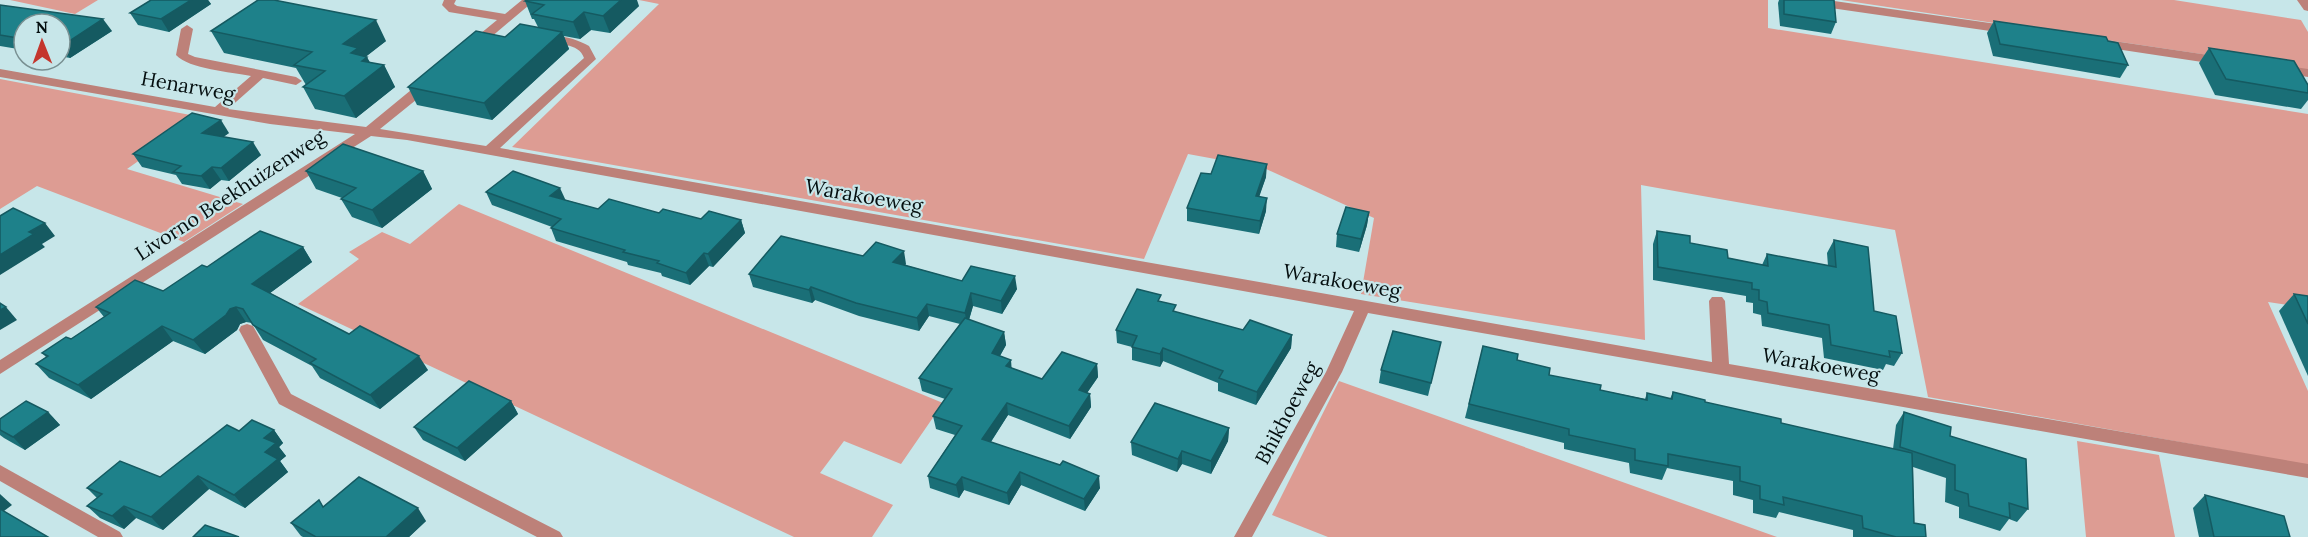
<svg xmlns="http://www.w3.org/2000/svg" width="2308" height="537" viewBox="0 0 2308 537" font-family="Lora,serif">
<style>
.green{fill:#dd9c93}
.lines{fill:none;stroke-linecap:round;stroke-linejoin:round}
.minor{fill:#bd8179;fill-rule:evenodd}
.wall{fill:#1a6f77}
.shaded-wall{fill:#155a61}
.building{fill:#1e818a;stroke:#155a61;stroke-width:1.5}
.labels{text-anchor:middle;stroke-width:4.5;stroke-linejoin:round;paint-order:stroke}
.street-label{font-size:20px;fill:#040e0f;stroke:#c7e6e9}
</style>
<rect width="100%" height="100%" fill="#c7e6e9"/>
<g class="green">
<path d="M10 0H98L75 14Z"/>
<path d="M639 0H1768V28L2308 114V308L2268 302 2308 391V465L1928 397 1895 230 1641 185 1645 340 1361 294 1374 218 1264 168 1188 154 1144 259 512 147 659 4Z"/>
<path d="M1841 0H2174L2301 20 2308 32V70Z"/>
<path d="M0 79 201 117 127 169 243 204 184 242 37 186 0 209Z"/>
<path d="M459 204 943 403 901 464 844 441 820 473 893 505 872 537H794L298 304 359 259 349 252 382 232 410 244Z"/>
<path d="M1339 381 1777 537H1328L1272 515Z"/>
<path d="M2077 441 2159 455 2175 537H2086Z"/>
</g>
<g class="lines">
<g class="minor">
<path d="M444 0H456L454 4 457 6 505 14 522 0H535L477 49 473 50 467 46 469 43 497 20 449 12 442 5Z"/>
<path d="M1797 0H1827L2011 26 2017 30 2011 34 1803 4Z"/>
<path d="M2297 0H2308V11L2304 10Z"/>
<path d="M187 25 193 29 188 54 195 57 296 77 302 81 296 85 263 78 228 109 366 127 422 81H432L433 84 432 87 380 129 486 146 584 58C579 42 556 45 543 42L541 39C551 31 578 39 589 46L596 59 500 148 1712 362 1709 301 1712 297H1722L1725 301 1729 364 2308 464V478L1368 313 1342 372 1252 537H1234L1326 372 1354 311 407 140 371 136 0 374V360L355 134 270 124 0 77V69L215 107 251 76C231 72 189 69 176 55L181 29Z"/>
<path d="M2100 39 2222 57 2228 61 2222 65 2096 46 2094 43Z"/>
<path d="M2281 65 2308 69V77L2277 72 2275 69 2277 66Z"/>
<path d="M247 324 253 326 291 394 560 532 563 537H537L279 404 239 330 241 326Z"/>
<path d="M0 465 120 532 123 537H98L0 481Z"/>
</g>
</g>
<g class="wall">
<path d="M151 0H208L211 4 169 32 138 25 130 13Z"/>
<path d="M1779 0H1834L1836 22 1831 34 1780 26 1778 3Z"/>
<path d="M525 1 639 6 610 33 591 30 580 39 564 36 569 49 492 120 417 105 408 87 505 37 538 27 534 19H532Z"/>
<path d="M0 5 112 31 70 58 60 56V24H24V50L0 46Z"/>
<path d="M1994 21 2128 65 2120 78 1993 56 1987 33Z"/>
<path d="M211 31 386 41 366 56 370 63 384 65 395 87 356 118 315 109 303 87 306 85 296 68 224 53Z"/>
<path d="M2209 48 2308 85V100L2301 109 2215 95 2199 63Z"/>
<path d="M229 133 223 137 261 155 229 181 221 180 210 189 182 184 176 175 142 167 133 154Z"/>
<path d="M306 171H423L432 189 382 228 352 217 341 199 342 198 316 189Z"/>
<path d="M1211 174 1266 177 1259 196 1266 211 1259 234 1187 221V208Z"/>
<path d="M486 192 566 200 598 209 659 213 701 219 741 220 745 233 713 267 709 266 690 285 662 276 661 273 628 265 627 262 556 241 551 228 552 227 492 205Z"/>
<path d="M1369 212 1367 225 1359 252 1336 247 1337 234Z"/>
<path d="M1657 231 1728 258 1762 265 1767 254 1828 266 1827 253 1834 240 1874 311 1902 353 1894 366 1886 364 1883 370 1824 358 1822 338 1762 326 1761 315 1753 313V303L1746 302V296L1653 280V244Z"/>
<path d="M303 247 312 262 270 293 349 334 428 370 380 409 320 378 312 366 263 340 252 323 246 322 240 324 237 330 205 354 173 341 91 399 49 378 36 364 46 357 42 353 71 339 104 317 96 307 163 291 207 267Z"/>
<path d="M863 256 906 264 905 265 962 281 1017 289 1002 314 973 306 969 320 1004 332 1006 345 1000 356 1011 368 1042 379 1097 364 1098 377 1087 393 1090 394 1091 407 1070 439 1008 415 991 442 1100 488 1085 511 1021 485 1009 505 964 490 959 498 930 488 928 476 955 435 936 429 933 416 945 399 922 391 919 378 960 324 929 316 919 331 859 316 815 300 812 303 753 287 749 274Z"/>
<path d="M2294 294 2308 296V376L2279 311Z"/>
<path d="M1161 302 1176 312 1243 330 1292 335 1291 348 1256 405 1218 391V383L1163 361 1160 367 1132 360V347L1117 343 1116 330Z"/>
<path d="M1441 342 1428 396 1379 383 1381 370Z"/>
<path d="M1483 346 1549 375 1600 390 1645 399 1647 393 1670 399 1673 392 1705 402 1781 423 1893 449 1896 425 1904 412 1950 436 2028 509 2017 522 2009 519 2000 531 1959 518V507L1945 502 1946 478 1913 467 1914 523 1926 537H1853V530L1779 512 1776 518 1753 513V500L1733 495V481L1667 468 1662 480 1630 473 1629 463 1564 449V443L1465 418Z"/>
<path d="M511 401 518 414 465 461 423 440 414 427Z"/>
<path d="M48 412 60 425 25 450 4 438 0 435V419Z"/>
<path d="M1229 428 1228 441 1211 474 1182 464 1177 472 1132 455 1131 442Z"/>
<path d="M274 430 283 443 279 447 286 456 280 461 288 472 245 508 209 489 163 530 136 518 124 529 100 518 87 506 97 498 87 488 160 477Z"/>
<path d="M2205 495 2290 537H2199L2193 508Z"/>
<path d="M324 506 426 521 409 537H303L301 536 291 523Z"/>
</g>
<g class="shaded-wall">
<path d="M191 0H208L211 4 169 32 161 19Z"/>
<path d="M621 0H637L639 6 610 33 603 16Z"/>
<path d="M584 12 591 30 580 39 573 22Z"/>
<path d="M103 19 112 31 70 58 62 46Z"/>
<path d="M376 20 386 41 363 59 367 57 375 72 384 65 395 87 356 118 344 96 343 44Z"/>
<path d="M562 32 569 49 492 120 484 103Z"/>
<path d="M221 120 229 133 210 146 202 133Z"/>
<path d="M253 142 261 155 229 181 221 168Z"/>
<path d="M1267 164 1266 177 1255 209 1256 196Z"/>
<path d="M212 167 221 180 210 189 201 176Z"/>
<path d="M423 171 432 189 382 228 372 210Z"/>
<path d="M560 188 566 201 550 196Z"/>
<path d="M1267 198 1266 211 1259 234 1260 221Z"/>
<path d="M1369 212 1367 225 1359 252 1361 239Z"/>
<path d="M741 220 745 233 713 267 708 254Z"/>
<path d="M45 223 55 236 42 244 45 247 0 275V255L29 232Z"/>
<path d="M303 247 312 262 262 299 252 284Z"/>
<path d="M904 251 906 264 896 275 893 262Z"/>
<path d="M704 253 709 266 690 285 686 273Z"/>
<path d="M1015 276 1017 289 1002 314 1001 301Z"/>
<path d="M811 287 815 300 812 303 809 290Z"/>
<path d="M971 293 973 306 967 326 965 313Z"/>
<path d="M927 304 929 316 919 331 917 318Z"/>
<path d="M6 307 17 320 0 330V310Z"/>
<path d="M236 307 246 322 240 324 237 330 205 354 193 340 230 309Z"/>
<path d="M162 326 173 341 91 399 78 385Z"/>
<path d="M1004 332 1006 345 994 366 992 353Z"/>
<path d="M1292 335 1291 348 1256 405 1257 392Z"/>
<path d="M1163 348V361L1160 367V354Z"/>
<path d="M419 356 428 370 380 409 370 395Z"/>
<path d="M1011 360 1012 373 1006 366Z"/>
<path d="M1097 364 1098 377 1080 403 1079 390Z"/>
<path d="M1090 394 1091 407 1070 439 1069 426Z"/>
<path d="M511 401 518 414 465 461 457 448Z"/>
<path d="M1007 403 1008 415 984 452 982 439Z"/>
<path d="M48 412 60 425 25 450 13 437Z"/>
<path d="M1229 428 1228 441 1211 474V461Z"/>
<path d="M274 430 283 443 279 447 286 456 280 461 288 472 245 508 234 495 265 452 264 438Z"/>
<path d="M1182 451V464L1177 472 1178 459Z"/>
<path d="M1020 472 1021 485 1009 505 1007 493Z"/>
<path d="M198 476 209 489 163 530 151 517Z"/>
<path d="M1099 476 1100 488 1085 511 1084 499Z"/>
<path d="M962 477 964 490 959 498 956 485Z"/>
<path d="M0 494 12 505 0 514Z"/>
<path d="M124 506 136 518 124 529 112 516Z"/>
<path d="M418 508 426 521 409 537H386Z"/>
</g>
<g class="building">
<path d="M151 0H191L161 19 130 13Z"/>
<path d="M258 0H274L376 20 343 44 358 48 351 53 367 57 362 61 384 65 344 96 303 87 325 71 294 65 312 52 211 31Z"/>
<path d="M527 0H621L603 16 584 12 573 22 532 14 544 5 525 1Z"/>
<path d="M1784 0H1834L1836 22 1784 14Z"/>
<path d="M0 5 103 19 62 46H60V24H24V39L0 35Z"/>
<path d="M1994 21 2106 37 2108 41 2118 43 2128 65 2000 44Z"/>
<path d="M520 24 562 32 484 103 408 87 476 31 505 37Z"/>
<path d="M2209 48 2294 61 2308 85V93L2226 79Z"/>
<path d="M192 113 221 120 202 133 253 142 221 168 212 167 201 176 173 172 181 166 133 154Z"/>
<path d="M343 144 423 171 372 210 341 199 356 188 306 171Z"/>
<path d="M1218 155 1267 164 1256 196 1267 198 1260 221 1187 208 1201 173 1211 174Z"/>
<path d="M513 171 560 188 550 196 598 209 609 199 659 213 663 209 701 219 709 211 741 220 708 254 704 253 686 273 657 263 659 261 623 252 625 250 551 228 561 219 486 192Z"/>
<path d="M1346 207 1369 212 1361 239 1337 234Z"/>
<path d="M13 208 45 223 29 232 34 234 0 255V216Z"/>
<path d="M260 231 303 247 252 284 349 334 360 326 419 356 370 395 310 363 316 359 253 325 243 309 236 307 230 309 226 315 193 340 162 326 78 385 36 364 48 356 42 353 66 337 71 339 110 313 96 307 135 280 163 291 202 265 207 267Z"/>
<path d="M1657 231 1690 236V243L1727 250 1728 258 1768 266 1767 254 1836 267 1834 240 1868 247 1874 311 1896 316 1902 353 1889 351 1890 357 1831 345 1829 325 1768 313 1767 302 1759 300V290L1752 289V283L1658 267Z"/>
<path d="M781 236 863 256 876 242 904 251 893 262 962 281 971 266 1015 276 1001 301 971 293 965 313 927 304 917 318 856 303 811 287 809 290 749 274Z"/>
<path d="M1137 289 1161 295 1158 301 1176 305 1173 311 1243 330 1250 320 1292 335 1257 392 1219 378 1223 371 1163 348 1160 354 1132 347 1137 336 1116 330Z"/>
<path d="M2294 294 2308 296V324Z"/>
<path d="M0 303 6 307 0 310Z"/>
<path d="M965 318 1004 332 992 353 1011 360 1006 366 1042 379 1062 352 1097 364 1079 390 1090 394 1069 426 1007 403 982 439 1060 465 1063 461 1099 476 1084 499 1020 472 1007 493 962 477 956 485 928 476 962 426 933 416 952 389 919 378Z"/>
<path d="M1393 331 1441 342 1431 383 1381 370Z"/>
<path d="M1483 346 1518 354 1517 360 1550 368 1549 375 1601 385 1600 390 1647 400V393L1672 399 1673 392 1705 400V402L1781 419V423L1912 453 1914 523 1925 525 1926 537H1896L1863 528 1862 516 1783 497 1784 505 1760 499V486L1740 481V467L1668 454V466L1635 460V449L1569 435V429L1469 404Z"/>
<path d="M469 381 511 401 457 448 414 427Z"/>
<path d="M26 401 48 412 13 437 0 430V419Z"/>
<path d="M1155 403 1229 428 1211 461 1182 451 1178 459 1131 442Z"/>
<path d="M1904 412 1951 427 1950 436 2026 459 2028 509 2009 503 2010 518 1969 506 1968 494 1955 490V465L1900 447Z"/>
<path d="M252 420 274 430 264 438 276 443 265 452 278 459 234 495 198 476 151 517 124 506 112 516 87 506 102 494 87 488 120 461 160 477 227 425 239 431Z"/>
<path d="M359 477 418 508 386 537H316L291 523 319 500 323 507Z"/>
<path d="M2205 495 2284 516 2290 537H2214Z"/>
<path d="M0 509 48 537H0Z"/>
<path d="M205 525 239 537H193Z"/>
</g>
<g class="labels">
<g class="street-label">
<text transform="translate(188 86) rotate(10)" y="7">Henarweg</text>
<text transform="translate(230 195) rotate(-33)" y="7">Livorno Beekhuizenweg</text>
<text transform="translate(864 196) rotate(10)" y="7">Warakoeweg</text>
<text transform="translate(1342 281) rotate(10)" y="7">Warakoeweg</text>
<text transform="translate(1821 365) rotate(10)" y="7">Warakoeweg</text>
<text transform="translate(1287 413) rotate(-62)" y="7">Bhikhoeweg</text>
</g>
</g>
<g transform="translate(42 42) rotate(359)"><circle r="28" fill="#c7e6e9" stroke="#799092" stroke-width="1.5"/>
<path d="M0-4.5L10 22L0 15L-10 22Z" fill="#c4362d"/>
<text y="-9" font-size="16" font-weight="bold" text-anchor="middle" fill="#040e0f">N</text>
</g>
</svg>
